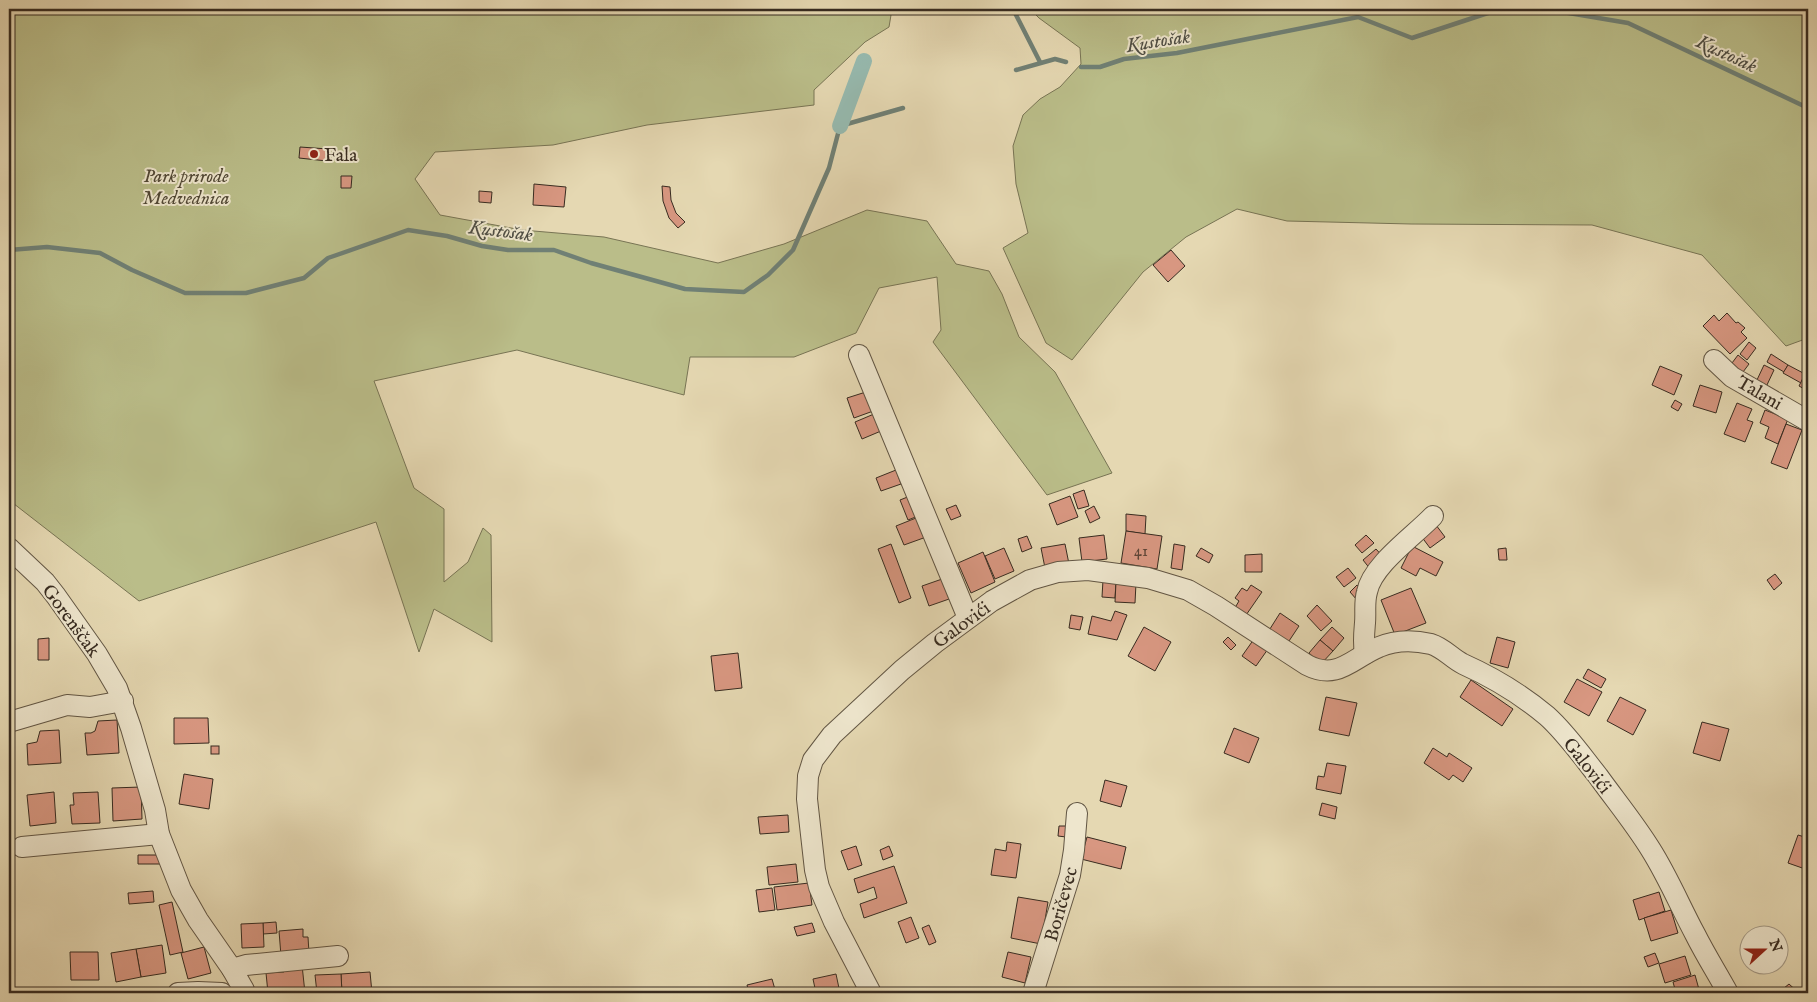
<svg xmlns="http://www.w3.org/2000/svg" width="1817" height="1002" viewBox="0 0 1817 1002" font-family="'IM FELL English',serif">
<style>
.green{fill:#babd89;stroke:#787454}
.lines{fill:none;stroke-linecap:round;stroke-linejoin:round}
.stream{stroke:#708075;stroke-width:4.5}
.canal{stroke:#96b9ae;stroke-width:16}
.building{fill:#d89781;stroke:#372b20}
.minor-casing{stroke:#625644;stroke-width:22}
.minor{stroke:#eee6cd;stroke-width:20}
.poi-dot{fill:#8f2418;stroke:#eee6cd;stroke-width:2}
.labels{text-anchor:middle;stroke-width:4;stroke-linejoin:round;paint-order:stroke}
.number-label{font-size:16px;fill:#5f4638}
.poi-label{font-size:19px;fill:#372b20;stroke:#eee6cd;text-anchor:start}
.park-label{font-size:19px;font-style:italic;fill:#514835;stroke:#eee6cd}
.street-label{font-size:19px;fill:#372b20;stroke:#eee6cd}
.water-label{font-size:20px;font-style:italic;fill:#4f4e44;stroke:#eee6cd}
</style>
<rect width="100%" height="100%" fill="#e5d8b2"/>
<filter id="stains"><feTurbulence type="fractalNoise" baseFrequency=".004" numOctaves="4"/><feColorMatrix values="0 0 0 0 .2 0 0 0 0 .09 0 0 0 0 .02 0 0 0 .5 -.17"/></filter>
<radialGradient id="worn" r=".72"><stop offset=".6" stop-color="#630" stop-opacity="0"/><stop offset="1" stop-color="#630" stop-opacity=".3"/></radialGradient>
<g class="green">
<path d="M9 9H892L889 27 865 42 814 90V105L647 125 553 145 435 152 415 179 440 215 522 230 604 237 718 263 784 244 867 210 927 221 956 264 989 271 1002 294 1019 337 1055 372 1112 473 1047 495 933 342 941 330 937 277 879 288 856 333 794 357H690L684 395 517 350 374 381 414 488 444 509V582L468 562 483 528 491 535 492 642 434 609 419 652 376 522 139 601 9 500Z"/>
<path d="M1030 9H1808V338L1786 346 1702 255 1592 225 1411 224 1287 221 1237 209 1186 237 1143 272 1072 360 1046 343 1003 248 1028 233 1016 184 1013 146 1023 115 1040 99 1060 87 1081 64 1080 48 1039 18Z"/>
</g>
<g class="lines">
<g class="stream">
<path d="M1013 9 1040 62"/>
<path d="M1545 9 1628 23 1808 108"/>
<path d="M1081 67H1100L1124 59 1177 53 1358 17 1412 38 1500 9"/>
<path d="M1016 70 1055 59 1066 62"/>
<path d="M9 250 47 247 100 253 132 270 185 293H246L304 278 328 258 408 230 447 236 482 246 508 250H554L591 263 685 289 744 292 768 275 793 250 829 168 840 126 903 108"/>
</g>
<path class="canal" d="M840 126 864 61"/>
</g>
<g class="building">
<path d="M300 147 328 149 327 161 299 158Z"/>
<path d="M341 176H352L351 188H341Z"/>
<path d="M534 184 566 187 564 207 533 205Z"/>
<path d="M662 186 670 187 671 200 676 213 685 222 678 228 669 218 663 201Z"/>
<path d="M479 191 492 192 491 203 479 202Z"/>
<path d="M1171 250 1185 266 1168 282 1153 265Z"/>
<path d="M1727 313 1736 323 1738 322 1745 328 1741 332 1747 338 1730 354 1703 326 1714 315 1719 321Z"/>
<path d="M1749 342 1756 348 1747 360 1740 354Z"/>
<path d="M1771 354 1788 365 1784 372 1767 362Z"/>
<path d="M1738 355 1749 364 1740 376 1729 367Z"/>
<path d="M1764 365 1774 370 1766 387 1756 382Z"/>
<path d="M1788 365 1805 374 1801 383 1783 373Z"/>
<path d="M1660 366 1682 375 1674 395 1652 385Z"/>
<path d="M1805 374 1808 376V391L1799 386Z"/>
<path d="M1700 385 1722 392 1716 413 1693 406Z"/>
<path d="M869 391 876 410 854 418 847 398Z"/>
<path d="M1675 400 1682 404 1678 411 1671 407Z"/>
<path d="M1737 403 1752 409 1747 420 1753 422 1745 442 1724 434Z"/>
<path d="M1765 410 1788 419 1778 444 1765 438 1769 427 1760 423Z"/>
<path d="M874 414 881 431 862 439 855 422Z"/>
<path d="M1786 424 1802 430 1787 469 1771 463Z"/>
<path d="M896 470 901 484 881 491 876 478Z"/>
<path d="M1084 490 1089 506 1078 509 1073 494Z"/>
<path d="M910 496 918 516 908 520 900 500Z"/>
<path d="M1070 496 1078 517 1057 525 1049 504Z"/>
<path d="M956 505 961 516 951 520 946 509Z"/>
<path d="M1094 506 1100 518 1090 523 1085 511Z"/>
<path d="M1126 514 1146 516 1145 534 1126 531Z"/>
<path d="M921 516 929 536 904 545 896 526Z"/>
<path d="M1436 525 1445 537 1430 548 1421 536Z"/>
<path d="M1126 531 1162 536 1157 569 1121 563Z"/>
<path d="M1104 535 1107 559 1082 562 1079 538Z"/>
<path d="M1366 535 1374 543 1362 553 1355 545Z"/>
<path d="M1027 536 1032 548 1022 552 1018 539Z"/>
<path d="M891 544 911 598 899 603 878 549Z"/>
<path d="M1065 544 1069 564 1045 568 1041 548Z"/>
<path d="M1174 544 1185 546 1182 570 1171 568Z"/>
<path d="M1412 546 1443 562 1436 576 1420 568 1416 576 1401 568Z"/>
<path d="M1004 548 1014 571 995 579 985 556Z"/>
<path d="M1201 548 1213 555 1209 563 1196 556Z"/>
<path d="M1506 548 1507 560H1499L1498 549Z"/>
<path d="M1376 549 1385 559 1371 570 1363 560Z"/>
<path d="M983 552 995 582 971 593 958 563Z"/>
<path d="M1262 554V572H1245V555Z"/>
<path d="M1348 568 1356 578 1344 587 1336 577Z"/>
<path d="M1775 574 1782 583 1774 590 1767 580Z"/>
<path d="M945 578 952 598 929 606 922 586Z"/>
<path d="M1103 580 1116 582 1115 598 1102 597Z"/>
<path d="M1116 582 1136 583 1135 603 1115 602Z"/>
<path d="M1251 585 1262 592 1244 618 1233 611 1239 601 1235 598 1242 588 1247 591Z"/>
<path d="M1357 585 1365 592 1357 600 1350 592Z"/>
<path d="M1411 588 1426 623 1395 635 1381 600Z"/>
<path d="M1317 605 1332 621 1321 631 1307 616Z"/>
<path d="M1115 611 1127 615 1117 640 1088 634 1092 616 1111 621Z"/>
<path d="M1280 613 1299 626 1287 644 1268 632Z"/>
<path d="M1071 615 1083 617 1080 630 1069 628Z"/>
<path d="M1144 627 1171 642 1155 671 1128 656Z"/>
<path d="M1332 627 1344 638 1333 651 1320 640Z"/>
<path d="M1228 637 1236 645 1231 650 1223 642Z"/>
<path d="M1497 637 1515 642 1508 668 1490 663Z"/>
<path d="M49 638V660H38V639Z"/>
<path d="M1254 639 1268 649 1256 666 1242 656Z"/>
<path d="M1320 640 1333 651 1321 664 1309 653Z"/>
<path d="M738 653 742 688 715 691 711 656Z"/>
<path d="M1588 669 1606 679 1601 688 1583 678Z"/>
<path d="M1577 679 1602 692 1589 716 1564 702Z"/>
<path d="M1471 680 1513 709 1502 726 1460 697Z"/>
<path d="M1326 697 1357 703 1349 736 1319 730Z"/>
<path d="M1620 697 1646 710 1633 735 1607 721Z"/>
<path d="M174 718H208L209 743 174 744Z"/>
<path d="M117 720 119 753 87 755 85 733H91L95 731 98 721Z"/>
<path d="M1702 722 1729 729 1720 761 1693 753Z"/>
<path d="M1234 728 1259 738 1249 763 1224 753Z"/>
<path d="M59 730 61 763 28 765 27 744 37 742 40 731Z"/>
<rect x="211" y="746" width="8" height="8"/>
<path d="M1433 748 1447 757 1449 753 1472 768 1463 782 1453 775 1449 780 1424 763Z"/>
<path d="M1327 763 1346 766 1341 794 1316 789 1318 776 1324 777Z"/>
<path d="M184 774 213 779 209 809 179 804Z"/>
<path d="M1105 780 1127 786 1121 807 1100 801Z"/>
<path d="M141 787 142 819 113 821 112 788Z"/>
<path d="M54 792 56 823 30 826 27 795Z"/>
<path d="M98 792 100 823 72 824 70 805H74L73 793Z"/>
<path d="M1322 803 1337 807 1335 819 1319 815Z"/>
<path d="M788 815 789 832 760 834 758 817Z"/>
<path d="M1059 826H1066V837L1058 836Z"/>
<path d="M1798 835 1808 838V870L1788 863Z"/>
<path d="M1087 837 1126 847 1121 869 1081 859Z"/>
<path d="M1007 842 1021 844 1016 878 991 875 995 849 1006 851Z"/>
<path d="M856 846 862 865 848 870 841 851Z"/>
<path d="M889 846 893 856 883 860 880 850Z"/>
<path d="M138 855H160L161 864H138Z"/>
<path d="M796 864 798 882 769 885 767 867Z"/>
<path d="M894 866 907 903 864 918 860 904 877 898 874 887 858 893 854 879Z"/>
<path d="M809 883 812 905 777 910 774 887Z"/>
<path d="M772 888 775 910 759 912 756 890Z"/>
<path d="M153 891 154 902 129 904 128 893Z"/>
<path d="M1659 892 1665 911 1639 920 1633 900Z"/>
<path d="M1018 897 1048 902 1041 944 1011 938Z"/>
<path d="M172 902 183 952 170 955 159 905Z"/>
<path d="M1671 910 1678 933 1651 941 1644 918Z"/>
<path d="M911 917 919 938 906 943 898 922Z"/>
<path d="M276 922 277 933 263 934V923Z"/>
<path d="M263 923 264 947 242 948 241 924Z"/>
<path d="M812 923 815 932 797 936 794 927Z"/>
<path d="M929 925 936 942 929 945 922 928Z"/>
<path d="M303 929V937H308L309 953 281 956 279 931Z"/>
<path d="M162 945 166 973 141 977 136 949Z"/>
<path d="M204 947 211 973 188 979 181 953Z"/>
<path d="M136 949 141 977 116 982 111 953Z"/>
<path d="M70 952H98L99 980H71Z"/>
<path d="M1008 952 1031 957 1025 983 1002 977Z"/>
<path d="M1655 953 1659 963 1648 967 1644 957Z"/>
<path d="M1685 956 1691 975 1665 983 1659 964Z"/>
<path d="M302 965 305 993H268L266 973 284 972 283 966Z"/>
<path d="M370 972 372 993H342L341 974Z"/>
<path d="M341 974 342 993H317L315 975Z"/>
<path d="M836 974 840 993H816L813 979Z"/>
<path d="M1695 975 1700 993H1676L1673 982Z"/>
<path d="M772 979 776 993H749L747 985Z"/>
<path d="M1789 984 1799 993H1778Z"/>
</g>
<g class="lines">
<g class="minor-casing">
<g id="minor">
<path d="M859 355 968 618"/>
<path d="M1714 360 1732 377 1808 421"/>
<path d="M9 548 45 582 56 596 97 654 117 688 131 728 155 810 159 834 181 890 198 920 232 969 244 990V993"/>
<path d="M1365 654C1363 643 1364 634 1365 623 1366 612 1364 602 1367 592 1372 565 1414 536 1433 516"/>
<path d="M9 722 67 705 90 707 123 701"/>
<path d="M22 847 159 834"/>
<path d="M232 969 246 965 338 956"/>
<path d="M178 993 198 992 222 993"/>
<path d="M871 993 834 922 819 887 815 870 807 799 808 776 813 760 832 735 902 670 935 643 992 601 1030 580 1058 572 1088 570 1148 578 1188 590 1216 606 1307 665C1338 681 1352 658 1379 647 1395 640 1414 640 1431 644 1444 648 1451 658 1463 664 1492 677 1522 695 1547 716 1566 733 1582 756 1598 776 1616 801 1635 824 1651 850 1668 877 1680 906 1695 934 1705 954 1717 973 1728 993"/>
<path d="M1033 993 1070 875 1074 850 1077 813"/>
</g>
</g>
<use href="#minor" class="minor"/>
</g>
<circle class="poi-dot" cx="314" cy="154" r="5"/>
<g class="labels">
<g class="number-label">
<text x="1141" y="556">41</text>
</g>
<g class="poi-label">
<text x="324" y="161">Fala</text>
</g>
<g class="park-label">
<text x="186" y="182">Park prirode<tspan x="186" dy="22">Medvednica</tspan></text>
</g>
<g class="street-label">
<text transform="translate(1760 392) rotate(30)" y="7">Talani</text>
<text transform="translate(72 620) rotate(54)" y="7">Gorenščak</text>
<text transform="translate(961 624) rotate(-36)" y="7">Galovići</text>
<text transform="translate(1588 765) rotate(52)" y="7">Galovići</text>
<text transform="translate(1060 904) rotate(-74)" y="7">Boričevec</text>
</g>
<g class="water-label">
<text transform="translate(1158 40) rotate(-9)" y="7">Kustošak</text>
<text transform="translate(1727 53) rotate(25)" y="7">Kustošak</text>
<text transform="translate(501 230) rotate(7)" y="7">Kustošak</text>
</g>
</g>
<rect width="1817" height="1002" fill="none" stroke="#e5d8b2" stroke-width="30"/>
<rect x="10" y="10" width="1797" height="982" fill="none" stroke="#372b20" stroke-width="2.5"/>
<rect x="15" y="15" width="1787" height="972" fill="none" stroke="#372b20"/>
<g transform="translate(1764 950) rotate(69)"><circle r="24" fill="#eee6cd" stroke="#a59b88"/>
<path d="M0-4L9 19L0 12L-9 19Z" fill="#8f2418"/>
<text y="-8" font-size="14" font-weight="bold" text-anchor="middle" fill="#372b20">N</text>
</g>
<rect width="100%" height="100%" filter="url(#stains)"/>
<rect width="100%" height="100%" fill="url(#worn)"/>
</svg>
